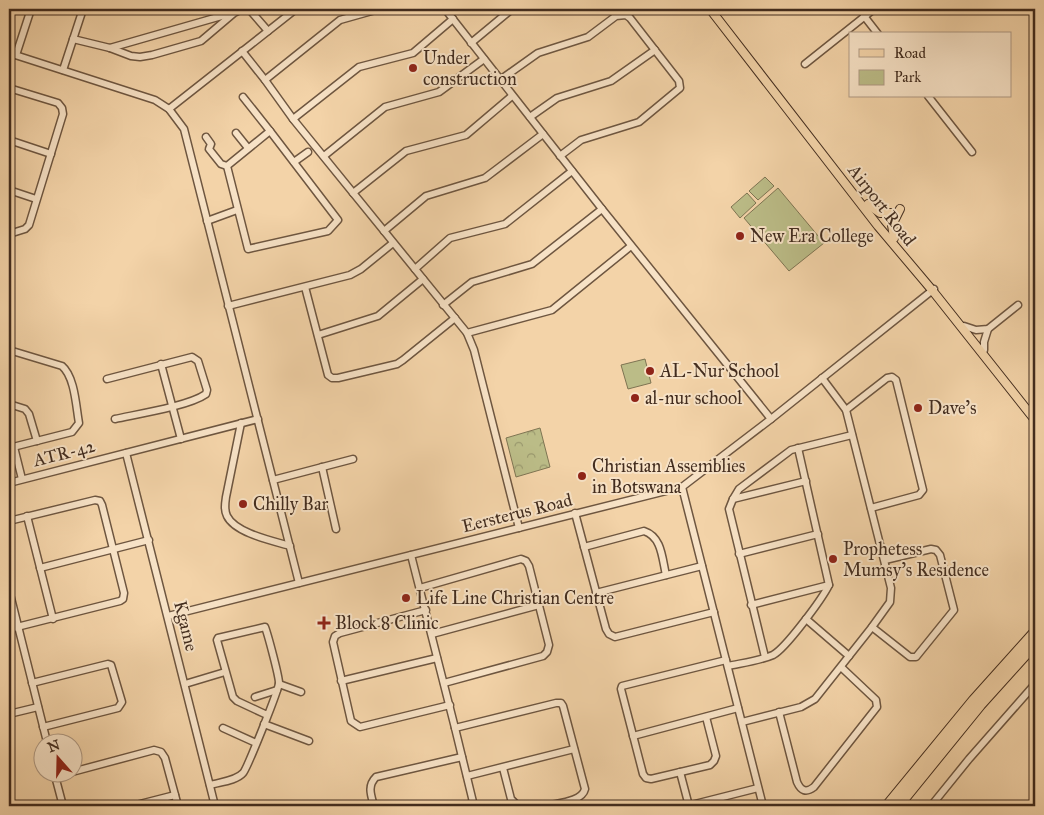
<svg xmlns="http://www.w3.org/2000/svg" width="1044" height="815" viewBox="0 0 1044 815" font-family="'IM FELL Great Primer',serif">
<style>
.green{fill:#bbbc87;stroke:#7e7452}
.park{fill:url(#park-crowns);stroke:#7e7452}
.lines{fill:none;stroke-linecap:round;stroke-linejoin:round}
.minor-casing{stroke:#6e5640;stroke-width:9}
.major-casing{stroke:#422c1e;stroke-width:10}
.highway-casing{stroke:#422c1e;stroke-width:12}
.minor{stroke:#f7e2c6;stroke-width:6}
.major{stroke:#f3d3a8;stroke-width:8}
.highway{stroke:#f3d3a8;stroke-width:10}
.poi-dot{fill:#8f2418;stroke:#f7e2c6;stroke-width:2}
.labels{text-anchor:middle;stroke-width:4;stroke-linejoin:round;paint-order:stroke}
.poi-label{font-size:18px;fill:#422c1e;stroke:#f7e2c6;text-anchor:start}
.street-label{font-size:18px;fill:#422c1e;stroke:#f7e2c6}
</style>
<defs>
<pattern id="park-crowns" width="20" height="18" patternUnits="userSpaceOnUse" patternTransform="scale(1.25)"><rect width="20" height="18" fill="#bbbc87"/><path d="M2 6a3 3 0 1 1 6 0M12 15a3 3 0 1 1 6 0" fill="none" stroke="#9a996e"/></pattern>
</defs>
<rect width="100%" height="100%" fill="#f3d3a8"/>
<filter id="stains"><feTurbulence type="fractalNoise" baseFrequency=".004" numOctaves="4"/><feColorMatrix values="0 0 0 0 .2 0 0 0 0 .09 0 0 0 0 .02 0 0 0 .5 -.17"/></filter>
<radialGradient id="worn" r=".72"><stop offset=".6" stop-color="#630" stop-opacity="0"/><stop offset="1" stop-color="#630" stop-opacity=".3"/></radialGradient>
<g class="green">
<path d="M765 177 774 186 758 200 749 191Z"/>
<path d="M778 188 824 243 789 271 744 218Z"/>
<path d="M747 193 756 203 740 218 731 207Z"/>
<path d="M645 359 651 383 628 389 621 365Z"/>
</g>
<path class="park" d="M540 428 550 467 516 477 506 438Z"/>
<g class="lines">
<g class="minor-casing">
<g id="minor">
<path d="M249 9 268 31"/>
<path d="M445 9 602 209 771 419"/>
<path d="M864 16 878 34"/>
<path d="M73 39 110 48 131 56 140 57 152 55 201 41 234 13 242 9"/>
<path d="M471 43 512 9"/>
<path d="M110 48 232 13"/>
<path d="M242 51 265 80 293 119 467 333 474 350 519 528"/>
<path d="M9 53 155 100 169 109 184 129 299 583"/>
<path d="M16 55 31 9"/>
<path d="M805 64 874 9"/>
<path d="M63 70 83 9"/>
<path d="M265 80 340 20 379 9"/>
<path d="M500 80 538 53 588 37 616 16 626 15 630 18 679 81 680 88 639 122 581 140 560 156"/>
<path d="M9 88 58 103 62 108 63 114 29 225 25 229 9 234"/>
<path d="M928 96 972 152"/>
<path d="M243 97 270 131"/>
<path d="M169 109 296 9"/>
<path d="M530 117 557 98 611 81 655 50"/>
<path d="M293 119 359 67 413 53 453 19"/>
<path d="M270 131 338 220 328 231 248 249 227 166Z"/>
<path d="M236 133 248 148"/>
<path d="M206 137 211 144 209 149 221 164 227 166"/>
<path d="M9 140 51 154"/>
<path d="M324 156 385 107 439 92 484 59"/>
<path d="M294 162 308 152"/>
<path d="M9 190 36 199"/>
<path d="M353 193 406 151 466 135 512 96"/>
<path d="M207 221 237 210"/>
<path d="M384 231 426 196 485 178 543 134"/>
<path d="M415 269 450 238 505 224 572 171"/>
<path d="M305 287 328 375 332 378H338L397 364 403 360 455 318"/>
<path d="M443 305 472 282 532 264 602 209"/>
<path d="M228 306 350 275 361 269 393 243"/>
<path d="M964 326 976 330 988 329 1018 305"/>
<path d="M467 333 552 310 631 246"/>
<path d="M318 335 378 316 423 279"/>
<path d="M9 350 62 366C75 377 76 407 79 423L72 432 9 448"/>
<path d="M984 350V342L988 329"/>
<path d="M161 364 181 439"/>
<path d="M107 379 192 357 198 361 207 390 206 394C189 406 138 414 115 419"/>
<path d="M9 404 25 409 29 414 37 441"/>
<path d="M846 410 887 378 892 377 896 380 923 490 919 495 871 508"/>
<path d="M241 423 226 497C225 504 224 510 227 516 235 533 273 541 290 546"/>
<path d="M14 447 22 479"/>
<path d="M126 453 215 806"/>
<path d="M322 467 336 529"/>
<path d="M273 480 353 459"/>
<path d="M9 483 258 419"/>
<path d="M682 487 763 806"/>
<path d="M733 499 806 481"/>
<path d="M575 513 606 629 609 634 615 637 714 612"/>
<path d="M27 516 53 619"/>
<path d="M9 521 95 500 100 501 102 505 124 593 123 599 120 601 9 629"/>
<path d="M584 547 644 531C662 537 662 558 666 575"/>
<path d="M739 554 818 534"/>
<path d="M411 555 455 728 474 806"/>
<path d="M40 568 149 540"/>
<path d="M420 588 521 559 526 561 529 566 549 645 547 652 543 656 444 683"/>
<path d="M9 590 47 742"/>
<path d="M596 593 702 566"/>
<path d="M751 605 829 585"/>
<path d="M426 610 340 633 335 636 333 642 351 721 360 727 450 705"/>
<path d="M168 616 682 487 771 419 934 289"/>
<path d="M806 619 849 656"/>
<path d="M872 627 910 657H916L954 610 940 555 936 550 931 549 885 560"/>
<path d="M432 634 539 605"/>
<path d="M765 657 729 509 733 499 739 489 791 450 852 435"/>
<path d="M728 666C742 663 759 661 773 655 786 648 822 599 829 585L798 448"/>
<path d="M341 681 437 658"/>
<path d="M32 683 108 664 111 665 122 702 118 708 43 727"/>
<path d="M185 684 225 672"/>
<path d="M279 684 301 692"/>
<path d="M255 697 277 690"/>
<path d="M779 712 797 782C801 791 806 793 814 787L877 707 876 700 841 667"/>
<path d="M9 714 38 707"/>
<path d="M706 717 716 756 714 761 710 765 651 779 646 778 643 774 621 689 622 686 726 660"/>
<path d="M742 722 801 707 815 699 872 627 890 602 891 588 846 410 822 378"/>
<path d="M264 724 309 741"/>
<path d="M223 728 256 743"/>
<path d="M455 728 556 703H561L563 706 585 789C582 802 557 803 546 806"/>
<path d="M633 736 738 708"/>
<path d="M503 768 511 799 518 806"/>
<path d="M54 772 63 806"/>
<path d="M72 772 154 750 161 752 165 758 178 806"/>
<path d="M680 772 689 806"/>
<path d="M55 776 71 772"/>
<path d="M467 776 574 749"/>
<path d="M210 785C220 782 236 781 243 773 247 769 279 689 279 683 279 676 268 635 265 627L218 638 217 640 233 697 237 701 267 715"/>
<path d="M9 802 10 806"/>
<path d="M132 806 175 795"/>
<path d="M374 806C371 795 367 786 376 777L462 757"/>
<path d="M461 806 473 803"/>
<path d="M687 806 758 788"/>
<path d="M931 806 969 759 1035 684"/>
</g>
</g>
<g class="major-casing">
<g id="major">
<path d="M710 9 878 226 932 290 1035 420"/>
<path d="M868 204 880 213H895"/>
<path d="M894 238 892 225 900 209"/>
</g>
</g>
<g class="highway-casing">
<g id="highway">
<path d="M887 806 974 700 1035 632"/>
<path d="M898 806 980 705 1035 644"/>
</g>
</g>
<use href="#minor" class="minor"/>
<use href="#major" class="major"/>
<use href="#highway" class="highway"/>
</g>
<g class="poi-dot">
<circle cx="413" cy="68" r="5"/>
<circle cx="740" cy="236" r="5"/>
<circle cx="650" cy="371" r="5"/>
<circle cx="635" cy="398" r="5"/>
<circle cx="918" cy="408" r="5"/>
<circle cx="582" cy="476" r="5"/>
<circle cx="243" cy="504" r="5"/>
<circle cx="833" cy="559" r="5"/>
<circle cx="406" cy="598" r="5"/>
<path d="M321.5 615.5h5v5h5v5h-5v5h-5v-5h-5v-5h5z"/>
</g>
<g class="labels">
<g class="poi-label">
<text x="423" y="64">Under<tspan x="423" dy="21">construction</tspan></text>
<text x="750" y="242">New Era College</text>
<text x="660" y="377">AL-Nur School</text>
<text x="645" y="404">al-nur school</text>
<text x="928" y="414">Dave's</text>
<text x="592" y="472">Christian Assemblies<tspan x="592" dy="21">in Botswana</tspan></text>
<text x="253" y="510">Chilly Bar</text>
<text x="843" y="555">Prophetess<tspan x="843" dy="21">Mumsy's Residence</tspan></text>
<text x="416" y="604">Life Line Christian Centre</text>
<text x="335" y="629">Block 8 Clinic</text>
</g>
<g class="street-label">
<text transform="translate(882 205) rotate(52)" y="6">Airport Road</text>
<text transform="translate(64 453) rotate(-14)" y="6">ATR-42</text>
<text transform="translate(517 513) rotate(-14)" y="6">Eersterus Road</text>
<text transform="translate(186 626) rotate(76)" y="6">Kgame</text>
</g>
</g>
<rect width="1044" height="815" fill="none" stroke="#f3d3a8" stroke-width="30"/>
<rect x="10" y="10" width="1024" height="795" fill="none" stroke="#422c1e" stroke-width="2.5"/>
<rect x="15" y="15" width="1014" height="785" fill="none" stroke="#422c1e"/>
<rect x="849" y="32" width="162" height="65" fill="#f7e2c6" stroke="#af9983"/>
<rect x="859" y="49" width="25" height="8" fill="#f3d3a8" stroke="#af9983"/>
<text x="894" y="58" font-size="15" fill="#422c1e">Road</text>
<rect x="859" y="70" width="25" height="15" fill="#bbbc87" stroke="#af9983"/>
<text x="894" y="82" font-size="15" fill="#422c1e">Park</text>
<g transform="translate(58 758) rotate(340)"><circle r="24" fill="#f7e2c6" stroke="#af9983"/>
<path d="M0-4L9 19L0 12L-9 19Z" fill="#8f2418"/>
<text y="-8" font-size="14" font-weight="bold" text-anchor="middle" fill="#422c1e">N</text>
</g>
<rect width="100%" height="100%" filter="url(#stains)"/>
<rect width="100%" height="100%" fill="url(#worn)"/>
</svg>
